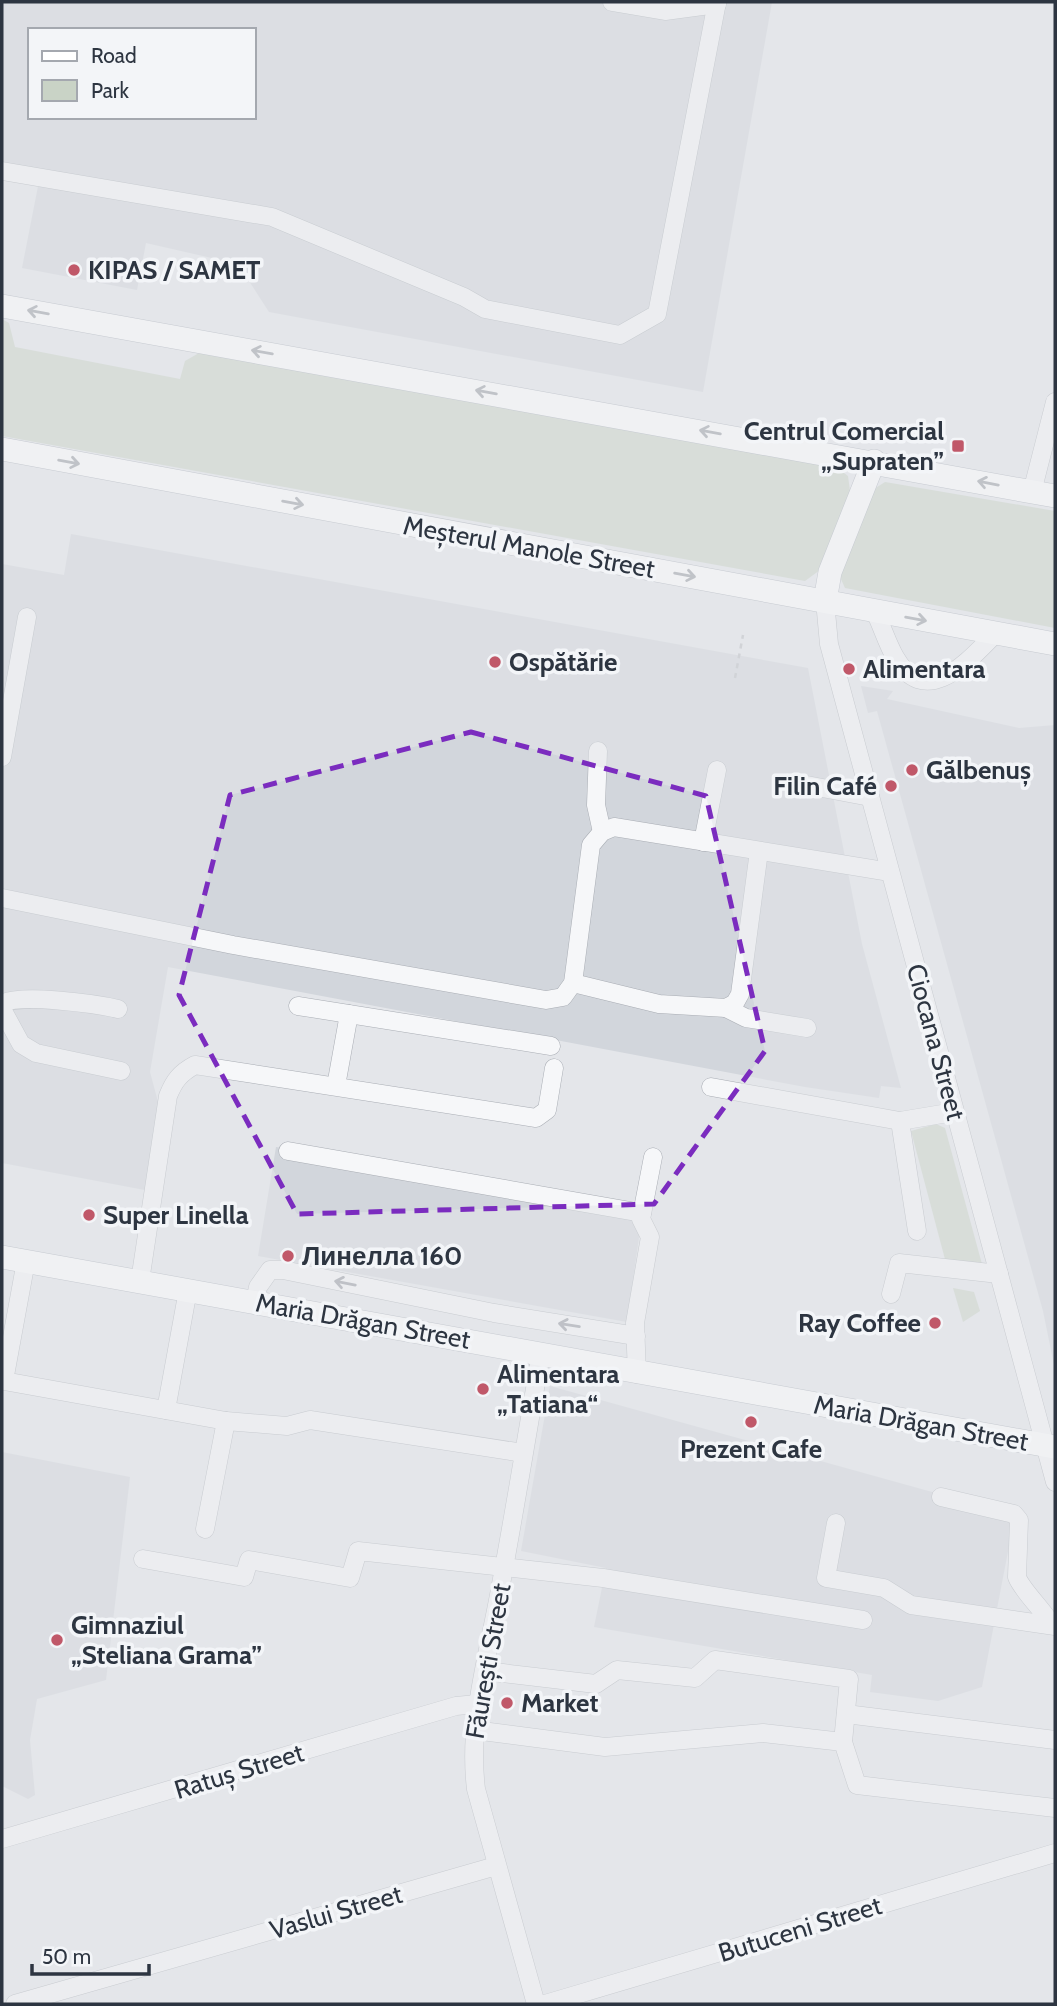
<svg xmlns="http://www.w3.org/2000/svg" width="1057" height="2006" viewBox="0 0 1057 2006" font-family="Cabin,sans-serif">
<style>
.built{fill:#d2d6dc;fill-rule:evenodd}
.green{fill:#c9d3c6}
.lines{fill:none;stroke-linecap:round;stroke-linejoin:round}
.minor-casing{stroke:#a9adb4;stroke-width:19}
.major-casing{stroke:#a5abb5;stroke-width:24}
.path{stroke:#babdc2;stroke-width:2.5;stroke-dasharray:5 5;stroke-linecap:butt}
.minor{stroke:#f6f7f9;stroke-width:18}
.major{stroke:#fff;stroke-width:23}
.oneway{stroke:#969aa0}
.oneway2{stroke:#92969d}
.marked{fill:none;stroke:#7b2cbf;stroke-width:5;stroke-dasharray:14 9;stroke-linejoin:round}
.poi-dot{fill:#c05869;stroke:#f3f5f8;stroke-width:2.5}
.labels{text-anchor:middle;stroke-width:7;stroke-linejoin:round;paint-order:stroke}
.poi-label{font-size:26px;font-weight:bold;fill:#2d3541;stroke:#f3f5f8;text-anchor:start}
.street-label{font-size:26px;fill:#2d3541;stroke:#f3f5f8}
</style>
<rect width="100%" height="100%" fill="#e4e6ea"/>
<g class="built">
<path d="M2 2H772L703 392 269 312 238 264 146 243 137 290 22 268 41 171 2 164ZM30 30H254V117H30Z"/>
<path d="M71 534 808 668 862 944 901 1088 881 1086 879 1098 805 1087 168 967 150 1072 161 1113 150 1191 2 1163V564L64 575Z"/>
<path d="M861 686 893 691 887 699 1019 728 1055 725V1370L1043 1311 877 711 868 713Z"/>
<path d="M276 1147 630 1204 642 1216 627 1322 258 1256Z"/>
<path d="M550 1386 1015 1515 982 1687 938 1701 870 1692 872 1675 594 1627 606 1568 521 1551Z"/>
<path d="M2 1452 130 1477 106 1680 37 1699 30 1740 35 1795 28 1799 2 1786Z"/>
</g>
<g class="green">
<path d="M2 319 9 323 15 347 180 379 185 361 199 353 836 467 848 476 850 491 820 570 805 581 2 436Z"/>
<path d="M885 482 1055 511V628L845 588 840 577 874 489Z"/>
<path d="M936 1124 945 1128 983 1268 946 1263 911 1131Z"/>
<path d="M953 1288 974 1292 980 1311 963 1322Z"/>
</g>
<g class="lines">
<g class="minor-casing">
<g id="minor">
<path d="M612 2 665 11 717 4"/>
<path d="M2 171 272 217 464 297 485 309 620 335 657 314 717 2"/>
<path d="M1032 492 1055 402"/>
<path d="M825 601 829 644 1055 1482"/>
<path d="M875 612C882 626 887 643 895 657 926 711 969 660 996 633"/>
<path d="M598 751 596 805 602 832"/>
<path d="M2 757 27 617"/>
<path d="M796 783 870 797"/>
<path d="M703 842 717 770"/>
<path d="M2 898 233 945 546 1000 563 997 573 983 591 845 602 832 614 827 890 872"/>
<path d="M573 983 659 1004 726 1008 735 1003 740 994 759 851"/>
<path d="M2 1004C18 993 97 1004 118 1009"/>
<path d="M298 1006 551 1046"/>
<path d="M726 1008 746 1018 807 1028"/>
<path d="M2 1009 21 1044 36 1053 121 1071"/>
<path d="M336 1086 349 1014"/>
<path d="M711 1087 900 1121 954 1112"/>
<path d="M900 1121 917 1231"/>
<path d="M288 1151 642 1213"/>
<path d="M26 1261 4 1381 226 1421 287 1426 310 1420 523 1453"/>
<path d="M140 1281 168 1096C174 1081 180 1073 195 1065L536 1118 547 1110 554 1068"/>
<path d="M891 1294 899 1263 999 1274"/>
<path d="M255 1302 258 1287 270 1270H283L494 1313 636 1336"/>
<path d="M637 1374 635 1323 650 1237 641 1219 653 1157"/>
<path d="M166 1410 188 1290"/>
<path d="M941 1497 1014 1514 1019 1520 1017 1577C1021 1589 1044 1611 1052 1625"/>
<path d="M836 1523 826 1578 884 1588 911 1605 1055 1626"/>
<path d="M205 1529 226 1421"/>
<path d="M143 1559 244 1577 249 1560 350 1578 358 1551 603 1578 863 1620"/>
<path d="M485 1671 596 1684 617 1670 695 1678 715 1660 849 1679 843 1742"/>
<path d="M846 1714 1055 1740"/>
<path d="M474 1730 605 1747 763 1733 843 1742 857 1785 1055 1808"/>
<path d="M2 1839 456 1706 477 1704"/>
<path d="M15 2004 496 1866"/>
<path d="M536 2004 476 1789C468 1723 487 1660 499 1595 514 1515 527 1434 541 1354"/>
<path d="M545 2004 1055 1853"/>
</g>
</g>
<g class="major-casing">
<g id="major">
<path d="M2 306 1055 496"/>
<path d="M2 449 1055 644"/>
<path d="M825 601 830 572 874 461"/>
<path d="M2 1257 1055 1447"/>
</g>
</g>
<path class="path" d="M735 678 743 635"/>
<use href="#minor" class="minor"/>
<use href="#major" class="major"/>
</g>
<defs><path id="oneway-shaft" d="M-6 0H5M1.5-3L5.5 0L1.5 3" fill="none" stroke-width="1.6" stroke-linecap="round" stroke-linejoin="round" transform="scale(1.75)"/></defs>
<g class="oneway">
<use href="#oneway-shaft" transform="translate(38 312) rotate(-170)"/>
<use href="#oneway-shaft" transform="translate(262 352) rotate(-170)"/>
<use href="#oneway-shaft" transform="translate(486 392) rotate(-170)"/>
<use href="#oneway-shaft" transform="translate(710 432) rotate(-170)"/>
<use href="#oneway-shaft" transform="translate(69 462) rotate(10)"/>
<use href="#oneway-shaft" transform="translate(988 483) rotate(-169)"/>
<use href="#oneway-shaft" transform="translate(293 503) rotate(10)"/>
<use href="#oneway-shaft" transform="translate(685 575) rotate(10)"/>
<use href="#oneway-shaft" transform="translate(916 619) rotate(10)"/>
</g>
<g class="oneway2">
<use href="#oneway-shaft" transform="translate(345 1283) rotate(-169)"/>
<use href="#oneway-shaft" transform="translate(569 1325) rotate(-171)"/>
</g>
<path d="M0 0H1057V2006H0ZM471 732 706 796 765 1051 654 1204 297 1214 179 995 230 795Z" fill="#e4e6ea" fill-opacity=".55" fill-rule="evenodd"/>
<path class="marked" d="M471 732 706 796 765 1051 654 1204 297 1214 179 995 230 795Z"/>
<g class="poi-dot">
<circle cx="74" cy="270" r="7"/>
<rect x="951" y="439" width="14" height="14" rx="3.5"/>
<circle cx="495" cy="662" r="7"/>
<circle cx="849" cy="669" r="7"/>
<circle cx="912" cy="770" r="7"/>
<circle cx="891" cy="786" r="7"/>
<circle cx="89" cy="1215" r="7"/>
<circle cx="288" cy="1256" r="7"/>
<circle cx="935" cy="1323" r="7"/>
<circle cx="483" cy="1389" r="7"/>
<circle cx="751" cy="1422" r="7"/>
<circle cx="57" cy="1640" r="7"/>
<circle cx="507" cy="1703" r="7"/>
</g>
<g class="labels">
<g class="poi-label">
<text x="88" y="279">KIPAS / SAMET</text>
<text x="944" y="440" text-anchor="end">Centrul Comercial<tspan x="944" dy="30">„Supraten”</tspan></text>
<text x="509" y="671">Ospătărie</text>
<text x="863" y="678">Alimentara</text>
<text x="926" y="779">Gălbenuș</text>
<text x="877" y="795" text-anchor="end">Filin Café</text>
<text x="103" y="1224">Super Linella</text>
<text x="302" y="1265">Линелла 160</text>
<text x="921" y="1332" text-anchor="end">Ray Coffee</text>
<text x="497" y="1383">Alimentara<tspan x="497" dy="30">„Tatiana“</tspan></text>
<text x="751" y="1458" text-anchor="middle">Prezent Cafe</text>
<text x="71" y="1634">Gimnaziul<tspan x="71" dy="30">„Steliana Grama”</tspan></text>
<text x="521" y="1712">Market</text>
</g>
<g class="street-label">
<text transform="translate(529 547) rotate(10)" y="9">Meșterul Manole Street</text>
<text transform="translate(936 1042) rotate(75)" y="9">Ciocana Street</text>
<text transform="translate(363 1321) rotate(10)" y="9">Maria Drăgan Street</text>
<text transform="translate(921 1423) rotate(10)" y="9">Maria Drăgan Street</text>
<text transform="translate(488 1661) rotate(-80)" y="9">Făurești Street</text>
<text transform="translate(239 1771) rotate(-17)" y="9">Ratuș Street</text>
<text transform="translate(336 1912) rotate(-16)" y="9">Vaslui Street</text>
<text transform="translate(800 1929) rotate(-17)" y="9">Butuceni Street</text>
</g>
</g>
<rect width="1057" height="2006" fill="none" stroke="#2d3541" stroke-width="7"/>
<rect x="28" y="28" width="228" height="91" fill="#f3f5f8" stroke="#a4a8af" stroke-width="2"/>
<rect x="42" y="51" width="35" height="10" fill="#ffffff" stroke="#a4a8af" stroke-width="2"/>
<text x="91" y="63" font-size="21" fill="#2d3541">Road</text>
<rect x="42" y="80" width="35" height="21" fill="#c9d3c6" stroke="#a4a8af" stroke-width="2"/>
<text x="91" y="98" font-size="21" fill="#2d3541">Park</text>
<path d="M32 1964v10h117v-10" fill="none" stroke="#2d3541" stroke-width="3.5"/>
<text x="42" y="1964" font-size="21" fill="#2d3541" stroke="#f3f5f8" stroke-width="5" paint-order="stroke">50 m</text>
</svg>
